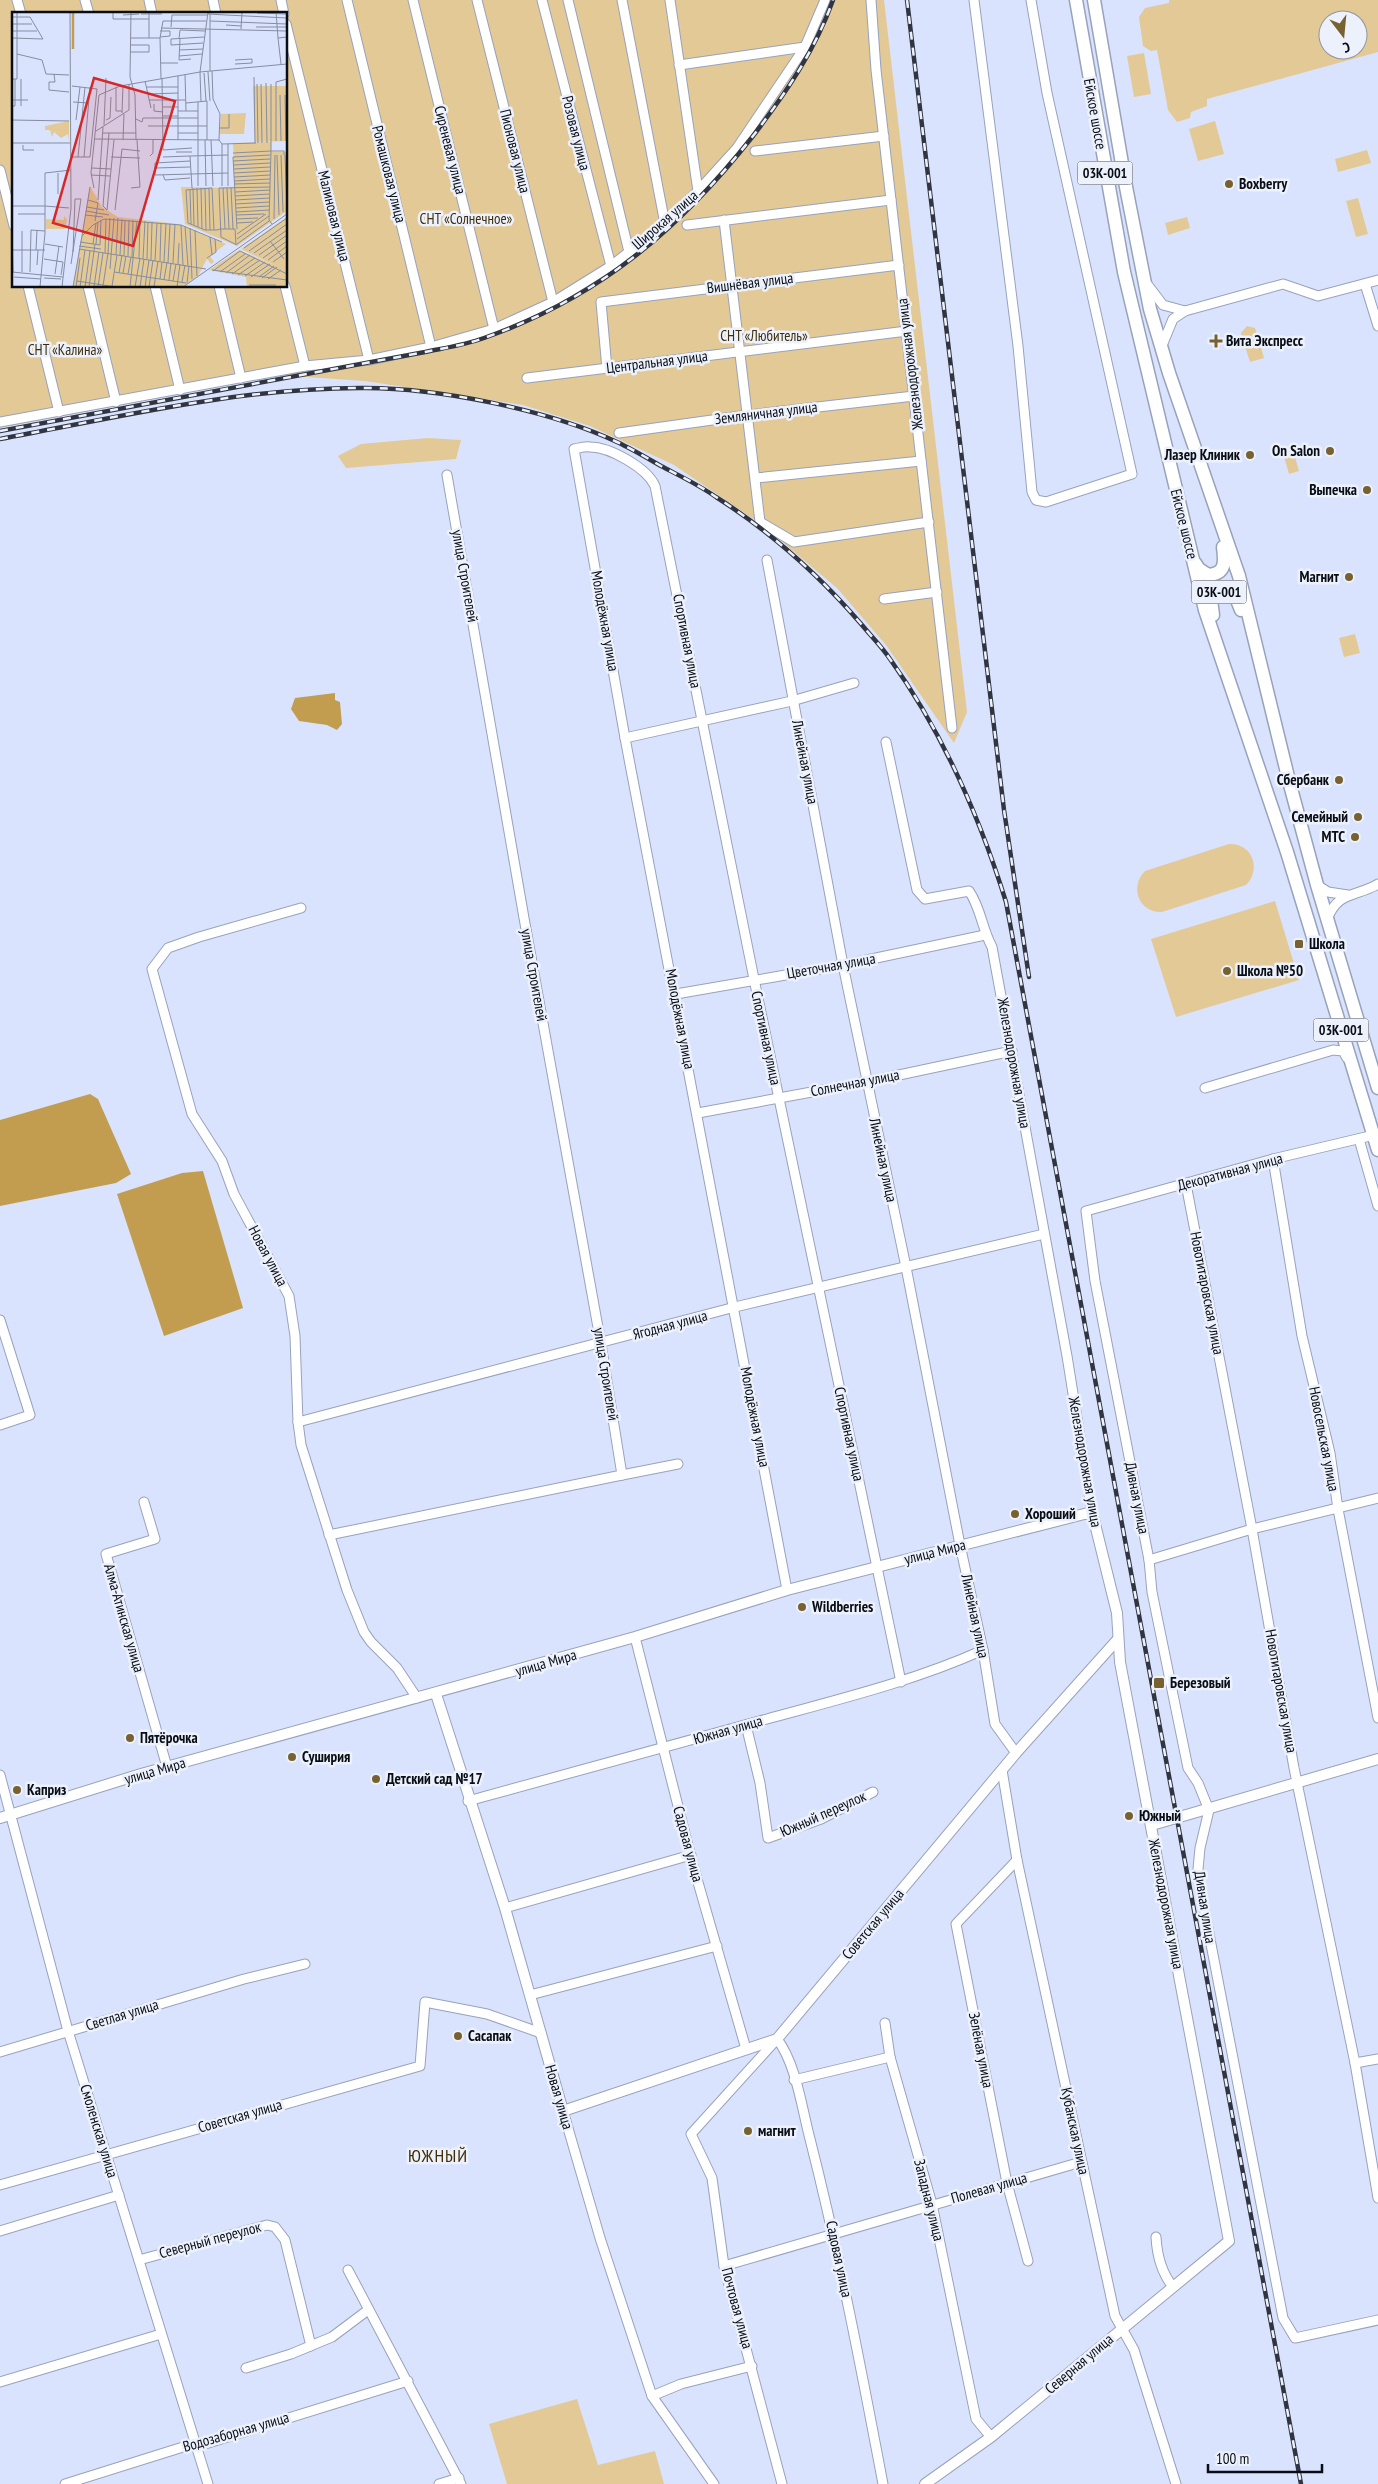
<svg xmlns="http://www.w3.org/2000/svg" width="1378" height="2484" viewBox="0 0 1378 2484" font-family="'PT Sans Narrow',sans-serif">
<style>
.green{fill:#e3c995;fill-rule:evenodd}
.water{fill:#c29d50}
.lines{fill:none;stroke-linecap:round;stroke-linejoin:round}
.minor-casing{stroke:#98a2bb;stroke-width:11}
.tertiary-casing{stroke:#98a2bb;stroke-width:12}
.primary-casing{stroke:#98a2bb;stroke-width:15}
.minor{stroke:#fff;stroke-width:9}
.tertiary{stroke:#fff;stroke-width:10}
.primary{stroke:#fff;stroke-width:12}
.rail-casing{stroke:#303541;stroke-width:4.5}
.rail{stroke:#ecf1fc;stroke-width:2.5;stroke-dasharray:8;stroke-linecap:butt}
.poi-dot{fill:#786131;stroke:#ecf1fc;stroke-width:2}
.labels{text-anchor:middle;stroke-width:5;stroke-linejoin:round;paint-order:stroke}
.shield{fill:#ecf1fc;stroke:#4d515a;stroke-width:1}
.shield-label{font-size:14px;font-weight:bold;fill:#090d15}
.street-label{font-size:15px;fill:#090d15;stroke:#ecf1fc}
.poi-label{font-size:15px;font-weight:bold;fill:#090d15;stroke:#ecf1fc;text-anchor:start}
.park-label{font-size:15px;fill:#3e2f0c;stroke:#ecf1fc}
.quarter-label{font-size:18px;letter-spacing:1px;fill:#3f2e05;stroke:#ecf1fc}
.inset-river{fill:none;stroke:#c29d50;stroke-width:2.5}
.inset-road{fill:none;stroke:#868da1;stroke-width:1}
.view{fill:#d62828;fill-opacity:0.15;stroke:#d62828;stroke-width:2.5}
.inset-edge{fill:none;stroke:#090d15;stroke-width:2.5}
</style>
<rect width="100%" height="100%" fill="#d9e3fe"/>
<g class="green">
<path d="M0 0H884L967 712 954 743 886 645 837 588 762 525 674 465 590 426 523 405 365 381 276 375 0 428ZM14 14H286V286H14Z"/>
<path d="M1169 0H1378V52L1207 99V106L1191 112 1190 118 1177 122 1168 110 1157 50 1151 51 1143 46 1139 17 1145 8 1169 3ZM1328 20H1358V50H1328Z"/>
<path d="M1144 53 1151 94 1134 97 1127 56Z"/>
<path d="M1215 121 1224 154 1198 161 1189 129Z"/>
<path d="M1367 150 1371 163 1338 172 1335 159Z"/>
<path d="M1358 198 1368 234 1356 237 1346 201Z"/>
<path d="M1187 217 1190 228 1168 235 1165 223Z"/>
<path d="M1247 326 1255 328 1264 358 1250 362 1241 333Z"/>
<path d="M428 438 461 440 456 459 346 468 338 456 361 444Z"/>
<path d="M1287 448 1293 450 1299 471 1289 474 1283 453Z"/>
<path d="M1355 634 1360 653 1344 657 1339 638Z"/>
<path d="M1229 844C1252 843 1262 869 1246 885L1162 912C1139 913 1129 887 1145 871Z"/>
<path d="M1275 901 1299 980 1176 1017 1151 939Z"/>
<path d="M577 2399 598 2465 655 2451 664 2484H507L489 2424Z"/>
</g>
<g class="water">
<path d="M335 693V700L340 702 342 724 337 730 327 725 299 721 291 709 295 698Z"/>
<path d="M90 1094 98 1099 131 1174 116 1183 0 1206V1120Z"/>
<path d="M203 1171 243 1308 164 1336 117 1194 182 1173Z"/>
</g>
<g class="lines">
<g class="minor-casing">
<g id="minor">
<path d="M17 0 21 14"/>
<path d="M85 0 89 14"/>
<path d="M149 0 152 14"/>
<path d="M213 0 216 14"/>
<path d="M281 0 284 14"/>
<path d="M347 0 431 347"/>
<path d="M413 0 494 329"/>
<path d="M477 0 553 302"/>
<path d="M542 0 611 266"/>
<path d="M568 0 629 252"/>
<path d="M622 0 665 224"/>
<path d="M670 0 698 191"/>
<path d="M871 0 876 70 952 728"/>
<path d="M974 0 1018 346 1032 492 1036 500 1046 502 1132 474 1047 93 1031 0"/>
<path d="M286 24 369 360"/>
<path d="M679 65 805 47"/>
<path d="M755 151 884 136"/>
<path d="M0 170 14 226"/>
<path d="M724 220 760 522 794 542 929 522"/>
<path d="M687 225 891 200"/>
<path d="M1147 284 1163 305 1185 311"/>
<path d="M1365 284 1378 326"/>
<path d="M28 286 59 412"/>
<path d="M88 286 116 402"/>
<path d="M155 286 180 390"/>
<path d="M219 286 241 378"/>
<path d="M285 286 305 366"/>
<path d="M1161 348 1173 319 1185 311 1283 284 1318 296 1378 280"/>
<path d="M607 369 601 302 899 265"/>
<path d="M527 378 907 331"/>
<path d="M0 422 305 366 369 360 431 347 494 329 553 302 611 266 665 224 698 191 737 148 805 47 825 0"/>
<path d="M619 433 748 415 914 396"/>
<path d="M756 478 921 461"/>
<path d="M767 560 843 965 906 1267 960 1545 983 1650 995 1724 1016 1753"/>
<path d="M884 599 937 592"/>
<path d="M625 738 792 701 854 683"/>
<path d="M886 742 917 890 925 899 969 891C981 908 982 929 992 947L1067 1356 1092 1512"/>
<path d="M1317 885 1328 892 1348 895"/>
<path d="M301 908 199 937 168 948 152 969 192 1114 222 1161 234 1194 289 1296 295 1336 298 1422 301 1445 347 1590 364 1632 371 1642 397 1668 417 1698"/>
<path d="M1327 920C1337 891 1356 897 1378 884"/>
<path d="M676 994 843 965 985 935"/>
<path d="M1205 1088 1333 1050 1343 1051 1347 1058"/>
<path d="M698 1113 866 1082 1012 1051"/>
<path d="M1374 1135 1273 1159 1086 1211 1095 1281 1149 1560 1152 1592 1188 1768 1198 1783 1209 1810 1200 1848 1198 1869 1200 1887 1283 2318 1295 2338 1378 2320"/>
<path d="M1359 1139 1378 1206"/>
<path d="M1273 1159 1302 1336 1330 1453 1338 1509 1378 1718"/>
<path d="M1186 1184 1252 1529 1294 1768 1355 2063 1378 2198"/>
<path d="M0 1320 30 1415 0 1425"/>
<path d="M298 1422 735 1307 1044 1234"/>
<path d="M622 1475 678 1464"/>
<path d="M144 1502 155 1539 106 1554 167 1767"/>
<path d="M329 1535 622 1475 601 1344 524 918 447 475"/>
<path d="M1149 1560 1252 1529 1378 1498"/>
<path d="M787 1590 625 738 574 449C579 448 585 446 590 447 610 447 647 468 655 486L754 979 901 1682"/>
<path d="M635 1637 693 1865 746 2049"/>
<path d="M746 1725 760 1783 768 1838 821 1819 873 1792"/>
<path d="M1002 1770 1017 1860 1115 2316 1134 2350 1176 2484"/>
<path d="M0 1775 68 2031 208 2484"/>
<path d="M468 1801C568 1774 668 1747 767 1719 840 1699 914 1681 983 1650"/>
<path d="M1017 1860 956 1924 1007 2183 1028 2261"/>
<path d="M505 1908 691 1855"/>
<path d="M530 1995 717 1946"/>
<path d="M885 2023 890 2057"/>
<path d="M0 2052 244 1979 305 1964"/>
<path d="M1355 2063 1378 2059"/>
<path d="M794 2080 890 2057 932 2204 976 2419 991 2437"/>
<path d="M563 2111 600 2238 652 2396 714 2484"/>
<path d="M0 2185 420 2066 425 2002 487 2014 541 2033"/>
<path d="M0 2231 119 2195"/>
<path d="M1156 2237C1157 2256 1161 2272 1173 2287"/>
<path d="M139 2260 267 2225 275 2227 285 2240 311 2346"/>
<path d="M724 2266 1081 2162"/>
<path d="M348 2270 461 2484"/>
<path d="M246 2368 291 2354 332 2337 368 2310"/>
<path d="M0 2382 161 2334"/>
<path d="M652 2396 681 2384 752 2366"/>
<path d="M65 2484 183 2447 205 2444 408 2381"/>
<path d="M439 2484 459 2478"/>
<path d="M782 2484 724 2266 712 2178 691 2134 777 2039C796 2063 802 2109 810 2139 839 2253 861 2368 883 2484"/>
</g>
</g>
<g class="tertiary-casing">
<g id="tertiary">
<path d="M436 1694 505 1908 563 2111 777 2039 1016 1753 1118 1639"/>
<path d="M0 1818 141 1774 635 1637 787 1590 1092 1512 1117 1613 1120 1662 1229 2241 991 2437 925 2484"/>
<path d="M1152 1825 1378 1759"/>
</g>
</g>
<g class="primary-casing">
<g id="primary">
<path d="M1076 0 1124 272 1205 610 1287 852 1378 1150"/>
<path d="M1094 0 1126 187 1150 309 1169 373 1239 576 1289 781 1317 885 1378 1088"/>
<path d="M1195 563 1199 569 1208 575C1226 574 1225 562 1223 547"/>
<path d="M1213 615 1211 600C1215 590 1226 589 1235 595L1241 610"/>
</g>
</g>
<use href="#minor" class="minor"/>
<use href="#tertiary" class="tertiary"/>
<use href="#primary" class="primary"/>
<g class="rail-casing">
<g id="rail">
<path d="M907 0 1004 810 1029 977"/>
<path d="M0 431 425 352C444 348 465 345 484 338 598 298 679 230 753 136 785 94 815 51 833 0"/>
<path d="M0 439C119 417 239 388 360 388 436 387 549 410 617 442 632 449 647 458 661 466 680 476 699 485 716 497 771 532 820 576 862 625 871 636 882 647 890 659 943 733 979 815 1006 902L1301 2484"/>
</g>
</g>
<use href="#rail" class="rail"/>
</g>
<g class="poi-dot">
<circle cx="1229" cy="184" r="5"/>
<path d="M1213.5 333.5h5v5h5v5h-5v5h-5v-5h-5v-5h5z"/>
<circle cx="1330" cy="451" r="5"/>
<circle cx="1250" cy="455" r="5"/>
<circle cx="1367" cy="490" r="5"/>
<circle cx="1349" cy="577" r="5"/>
<circle cx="1339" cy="780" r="5"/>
<circle cx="1358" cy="817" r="5"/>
<circle cx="1355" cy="837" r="5"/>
<rect x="1294" y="939" width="10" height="10" rx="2.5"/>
<circle cx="1227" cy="971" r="5"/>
<circle cx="1015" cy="1514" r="5"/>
<circle cx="802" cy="1607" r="5"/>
<rect x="1153" y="1677" width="12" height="12" rx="2.5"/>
<circle cx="130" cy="1738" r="5"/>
<circle cx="292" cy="1757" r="5"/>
<circle cx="376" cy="1779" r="5"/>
<circle cx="17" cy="1790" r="5"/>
<circle cx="1129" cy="1816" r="5"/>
<circle cx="458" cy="2036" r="5"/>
<circle cx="748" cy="2131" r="5"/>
</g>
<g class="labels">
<g class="shield">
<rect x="1077.5" y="161.5" width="55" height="23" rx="4"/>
<rect x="1191.5" y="580.5" width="55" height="23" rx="4"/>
<rect x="1313.5" y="1018.5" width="55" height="23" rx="4"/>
</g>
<g class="shield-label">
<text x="1105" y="178">03К-001</text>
<text x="1219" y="597">03К-001</text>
<text x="1341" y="1035">03К-001</text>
</g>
<g class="street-label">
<text transform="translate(1095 114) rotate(80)" y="5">Ейское шоссе</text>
<text transform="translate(576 133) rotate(76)" y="5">Розовая улица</text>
<text transform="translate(450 150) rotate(76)" y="5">Сиреневая улица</text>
<text transform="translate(515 151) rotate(76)" y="5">Пионовая улица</text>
<text transform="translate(389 174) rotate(76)" y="5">Ромашковая улица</text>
<text transform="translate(334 216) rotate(76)" y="5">Малиновая улица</text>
<text transform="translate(665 220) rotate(-41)" y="5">Широкая улица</text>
<text transform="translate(750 283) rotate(-7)" y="5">Вишнёвая улица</text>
<text transform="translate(657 362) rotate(-7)" y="5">Центральная улица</text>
<text transform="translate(910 364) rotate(-97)" y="5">Железнодорожная улица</text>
<text transform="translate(766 413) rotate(-7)" y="5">Земляничная улица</text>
<text transform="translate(1184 524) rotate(76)" y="5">Ейское шоссе</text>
<text transform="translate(465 576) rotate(80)" y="5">улица Строителей</text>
<text transform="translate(605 621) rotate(80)" y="5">Молодёжная улица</text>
<text transform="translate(687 641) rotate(79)" y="5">Спортивная улица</text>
<text transform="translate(805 762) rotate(79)" y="5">Линейная улица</text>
<text transform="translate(831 966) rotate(-10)" y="5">Цветочная улица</text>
<text transform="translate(534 975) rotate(80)" y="5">улица Строителей</text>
<text transform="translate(680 1019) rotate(79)" y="5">Молодёжная улица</text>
<text transform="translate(766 1038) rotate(78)" y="5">Спортивная улица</text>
<text transform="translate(1014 1063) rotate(80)" y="5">Железнодорожная улица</text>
<text transform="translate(855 1083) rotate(-11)" y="5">Солнечная улица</text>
<text transform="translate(883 1160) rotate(78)" y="5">Линейная улица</text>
<text transform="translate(1230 1172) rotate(-15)" y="5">Декоративная улица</text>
<text transform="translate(268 1256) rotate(62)" y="5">Новая улица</text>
<text transform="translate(1207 1293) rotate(79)" y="5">Новотитаровская улица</text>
<text transform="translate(670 1325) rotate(-15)" y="5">Ягодная улица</text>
<text transform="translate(606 1374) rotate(81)" y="5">улица Строителей</text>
<text transform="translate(755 1417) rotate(79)" y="5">Молодёжная улица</text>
<text transform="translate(849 1434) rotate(78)" y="5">Спортивная улица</text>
<text transform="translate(1324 1439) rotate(79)" y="5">Новосельская улица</text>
<text transform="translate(1085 1462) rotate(80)" y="5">Железнодорожная улица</text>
<text transform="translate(1137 1498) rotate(79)" y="5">Дивная улица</text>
<text transform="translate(935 1552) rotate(-14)" y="5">улица Мира</text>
<text transform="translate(975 1616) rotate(78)" y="5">Линейная улица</text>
<text transform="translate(124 1618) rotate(74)" y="5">Алма-Атинская улица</text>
<text transform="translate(546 1663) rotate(-16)" y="5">улица Мира</text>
<text transform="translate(1281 1691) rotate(80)" y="5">Новотитаровская улица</text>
<text transform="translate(728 1730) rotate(-16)" y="5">Южная улица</text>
<text transform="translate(155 1771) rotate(-16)" y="5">улица Мира</text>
<text transform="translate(823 1814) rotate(-24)" y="5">Южный переулок</text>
<text transform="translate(688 1844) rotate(75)" y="5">Садовая улица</text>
<text transform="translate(1166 1904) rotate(79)" y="5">Железнодорожная улица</text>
<text transform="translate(1205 1907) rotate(81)" y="5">Дивная улица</text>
<text transform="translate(873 1924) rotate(-50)" y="5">Советская улица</text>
<text transform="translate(122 2015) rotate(-17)" y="5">Светлая улица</text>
<text transform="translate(981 2050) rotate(79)" y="5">Зелёная улица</text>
<text transform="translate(559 2097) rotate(74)" y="5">Новая улица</text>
<text transform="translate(240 2116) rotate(-16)" y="5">Советская улица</text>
<text transform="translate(99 2131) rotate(73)" y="5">Смоленская улица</text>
<text transform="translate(1075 2131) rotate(78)" y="5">Кубанская улица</text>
<text transform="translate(989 2188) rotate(-16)" y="5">Полевая улица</text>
<text transform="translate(929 2200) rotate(76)" y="5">Западная улица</text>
<text transform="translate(210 2240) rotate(-15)" y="5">Северный переулок</text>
<text transform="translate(839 2259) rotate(78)" y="5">Садовая улица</text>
<text transform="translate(737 2308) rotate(75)" y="5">Почтовая улица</text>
<text transform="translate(1079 2364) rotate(-40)" y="5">Северная улица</text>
<text transform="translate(236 2432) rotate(-16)" y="5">Водозаборная улица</text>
</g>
<g class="poi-label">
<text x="1239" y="189">Boxberry</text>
<text x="1226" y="346">Вита Экспресс</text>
<text x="1320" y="456" text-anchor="end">On Salon</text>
<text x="1240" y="460" text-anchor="end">Лазер Клиник</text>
<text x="1357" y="495" text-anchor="end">Выпечка</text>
<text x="1339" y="582" text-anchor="end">Магнит</text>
<text x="1329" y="785" text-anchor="end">Сбербанк</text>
<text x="1348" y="822" text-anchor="end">Семейный</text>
<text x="1345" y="842" text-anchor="end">МТС</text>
<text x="1309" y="949">Школа</text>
<text x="1237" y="976">Школа №50</text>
<text x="1025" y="1519">Хороший</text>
<text x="812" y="1612">Wildberries</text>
<text x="1170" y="1688">Березовый</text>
<text x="140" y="1743">Пятёрочка</text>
<text x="302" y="1762">Суширия</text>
<text x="386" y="1784">Детский сад №17</text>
<text x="27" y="1795">Каприз</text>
<text x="1139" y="1821">Южный</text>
<text x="468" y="2041">Сасапак</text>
<text x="758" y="2136">магнит</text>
</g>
<g class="park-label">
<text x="466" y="224">СНТ «Солнечное»</text>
<text x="764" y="341">СНТ «Любитель»</text>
<text x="65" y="355">СНТ «Калина»</text>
</g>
<g class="quarter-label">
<text x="438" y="2162">ЮЖНЫЙ</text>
</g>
</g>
<g transform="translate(12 12)">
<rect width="275" height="275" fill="#d9e3fe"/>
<path d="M241 74H275V129L243 130ZM234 101 232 122H208L209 102ZM57 109V130L56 122 49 126 42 120 40 125 38 118H33V114ZM259 130V140H275V199L225 234 173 212 169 175 223 176 221 131ZM78 174 90 195 106 205 166 212 214 232 198 244 202 250 199 252 195 247 186 264 170 275H61ZM52 204 55 208 53 217H34V207L52 208ZM275 205V275H235L234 265 197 258 227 238 264 254 229 237Z" fill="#e3c995"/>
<path class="inset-river" d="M61 37V0"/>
<path class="inset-road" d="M101 0V7H137M119 0 118 65 123 83 124 128M264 0 266 26 275 25M245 1 275 2M129 2H150M196 2 214 3M198 2V59M111 3 127 2M214 3 275 6M0 5H18L31 27 0 26M198 9 275 12M0 12H20M214 13 229 14M159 15 160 3H195M244 15H275M149 16 275 19M229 17 230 0M0 19H25M148 25 158 24V19H148M119 26H148M137 26V0M266 26 269 52M167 27 168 18 193 19M168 27 167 48 179 47M191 31 159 33V27L192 25M167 38 191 37M118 40H137V33H118M5 42 30 48 34 62 57 63M167 44 190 42M223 48 240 47V51L223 52M149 51H166M200 59 201 87M196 60 198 89M192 61 194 89M42 62 43 70H37V78L57 80M173 62 174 99M166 64V128M242 65 243 131M0 67H5V0M149 67 148 26 151 9H194M150 67 151 138 180 136M133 69 139 96M254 71 255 131M245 72 246 131M249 72 250 131M259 72V139H272V143M60 74 85 77 78 145H60M104 75V99H110M135 75H166M136 82 166 81M268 83 269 129M273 83 274 129M201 87 208 102 207 128M0 88H16M137 88H173M195 89V128M61 90 77 91M186 90V174M189 90 188 60 196 0M174 91 195 89M142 92V99L151 100M0 94H3V67M9 94V67M151 95H166M166 99H186M110 101 111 73M151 104H166M124 107 130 110 131 106H186M0 108 57 109M64 108 68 75M94 108 98 106 99 85M92 113 94 66M136 114H195M208 116H217V102M84 119 117 98V72M91 121H124M166 121H186M83 127 207 128M111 128 112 102M193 128 194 174M199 128 201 174M207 128 210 132 244 131M264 129V70L275 67M0 131H58M216 132V174M11 133V138H22M164 140H180M221 141 259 139 257 208 260 212M265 143 267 203M269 143 271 200M273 143 275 198M138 144 141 141V128M66 145 73 75M72 145 78 75M99 145 128 146M151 145 178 144M178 149 143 151V163L216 161M221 149 258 147M222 153 258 151M80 156 99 157M143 156 178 155M222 157 258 155M222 161 258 159M79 163 98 164M151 163 153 168 178 166M222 165 258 163M222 169 258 167M222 172 258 171M210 174V132M82 176 79 161 87 83 108 74 188 60 275 52M119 176 128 175 125 128M180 176 178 144 216 143M181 176 182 213M185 176 186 215M189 176 190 217M193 176 194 218M197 176 198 218M211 176 213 217M215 176 217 217M219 176 221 217M178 178 179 212M223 180 258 178M46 182V161M223 184 257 182M76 188 86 191 83 209M86 188 91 115M223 188 258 186M223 192 258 190M0 194H33M33 194 57 196M75 195 92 198M224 196 257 194M95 198 91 194 97 121M95 198 102 128M103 198 110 137 128 139M74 199 97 203M224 200 257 198M6 202H33M73 203 91 205M224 203 252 202M224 207 246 206M262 207 263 143M225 211 241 210M169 213 171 253M173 214 176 254M0 216 1 260M178 216 180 267M225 217 221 145 258 143M183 218 185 264M202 218 200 176 174 178 176 211 193 218H205L208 217H223L224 232M225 222 254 202M70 224 78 175M198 225 200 243M225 227 257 204M258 229 272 247M68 230 88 233 89 208M33 232 51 235M81 232 84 211M84 232 86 210M225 232 257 209M225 233 209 225 207 176 258 175M67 234 89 237M232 236 275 206M67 237 194 257M1 238H33M24 238 25 218M237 239 275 212M93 241 94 207M242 241 275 218M96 242 98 206M104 243 106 206M108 243 110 207M247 243 275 223M112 244 113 208M116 244 117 208M120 245 121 208M127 246 128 209M195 246 204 240 203 227M251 246 275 229M32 247 51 250 49 263M131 247 133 209M135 247 136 210M139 248 140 210M256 248 275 234M143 249 145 211M148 249 149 211M152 250 154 211M261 250 275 240M156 251 158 212M161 251 163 212M59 252 69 187H63L61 240M166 252 167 231M25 253 26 238M98 257 102 206M200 258 275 268M201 259 228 239 275 262M0 260 51 265M10 260V219M18 260 19 218 33 219M102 260 174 271M208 260 233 242M107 261 110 243M111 261 114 244M214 261 238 243M43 262 47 234M116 262 119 245M220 262 243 246M226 263 248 248M233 264 253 250M2 265 29 267M239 265 258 252M247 265 262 254M32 266 49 267M250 266 265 255M148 267 150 250M256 267 269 258M152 268 155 250M157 268 159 251M65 269 104 275M161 269 164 252M170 270 173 253M175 271 177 254M237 273H264M91 274 96 241M100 274 105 243M28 275 33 221V161L59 158M50 275 59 196 58 0M61 275 70 224 81 213 92 207 169 213 210 230M64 275 68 246M68 275 73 238M73 275 78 239M77 275 83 232M82 275 87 240M86 275 91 241M118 275 125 209M123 275 128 246M128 275 132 247M133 275 137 248M137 275 141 248M142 275 146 249M165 275 168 252M171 275 275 202"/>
<path class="view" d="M82 66 163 89 121 234 41 211Z"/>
<rect width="275" height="275" class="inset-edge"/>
</g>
<g transform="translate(1343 35) rotate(164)"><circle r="24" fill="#ecf1fc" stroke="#9196a0"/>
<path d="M0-4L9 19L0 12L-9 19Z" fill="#786131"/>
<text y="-8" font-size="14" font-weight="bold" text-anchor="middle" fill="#090d15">С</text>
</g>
<path d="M1208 2464v8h114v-8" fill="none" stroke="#090d15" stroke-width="2.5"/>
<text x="1216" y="2464" font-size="15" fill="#090d15" stroke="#ecf1fc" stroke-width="4" paint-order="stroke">100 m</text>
</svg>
